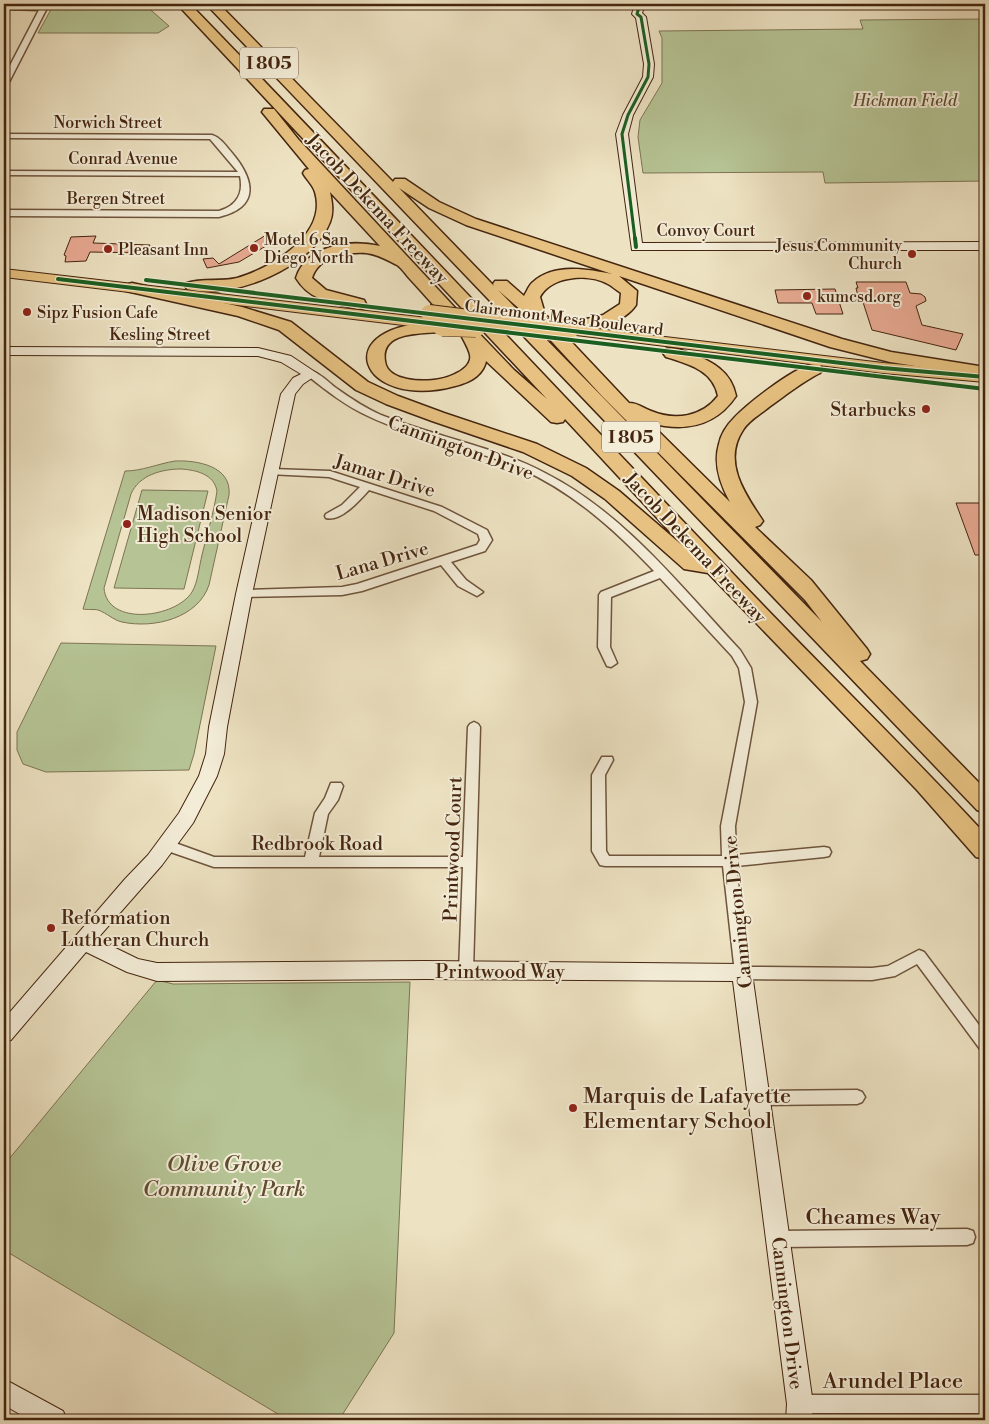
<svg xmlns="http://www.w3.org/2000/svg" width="989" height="1424" viewBox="0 0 989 1424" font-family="'Libre Bodoni',serif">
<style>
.green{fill:#b6c495;stroke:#7d7452;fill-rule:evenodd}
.building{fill:#e8aa93;stroke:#44250f}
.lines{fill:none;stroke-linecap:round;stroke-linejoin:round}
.street-casing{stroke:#6e543c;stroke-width:3}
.secondary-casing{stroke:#44250f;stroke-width:2}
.primary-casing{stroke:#44250f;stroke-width:2}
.highway-casing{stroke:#44250f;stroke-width:3}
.street{fill:#f3ecd7;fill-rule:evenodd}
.secondary{fill:#f3ecd7;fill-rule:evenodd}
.primary{fill:#e6c181;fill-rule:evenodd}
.highway{fill:#e6c181;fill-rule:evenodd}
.primary-bridge-casing{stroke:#44250f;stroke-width:18;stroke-linecap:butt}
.highway-bridge-casing{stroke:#44250f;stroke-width:19;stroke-linecap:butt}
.primary-bridge{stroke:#e6c181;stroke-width:16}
.highway-bridge{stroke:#e6c181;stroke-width:18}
.cycleway-far1-casing{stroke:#f3ecd7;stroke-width:5}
.cycleway-casing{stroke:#f3ecd7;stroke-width:6}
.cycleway-far1{stroke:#1b5e20;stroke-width:3}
.cycleway{stroke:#1b5e20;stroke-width:4}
.poi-dot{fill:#8f2418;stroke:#f3ecd7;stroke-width:2}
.labels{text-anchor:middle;stroke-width:4;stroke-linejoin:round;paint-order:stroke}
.far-park-label{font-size:16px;font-style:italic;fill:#604d30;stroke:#f3ecd7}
.far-street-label{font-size:16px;fill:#44250f;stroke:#f3ecd7}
.far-poi-label{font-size:16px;fill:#44250f;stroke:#f3ecd7;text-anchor:start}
.shield{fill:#f3ecd7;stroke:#78614b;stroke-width:1}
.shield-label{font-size:18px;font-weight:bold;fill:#44250f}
.street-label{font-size:19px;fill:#44250f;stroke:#f3ecd7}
.poi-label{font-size:19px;fill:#44250f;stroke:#f3ecd7;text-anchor:start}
.near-poi-label{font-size:22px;fill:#44250f;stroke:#f3ecd7;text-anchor:start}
.near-park-label{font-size:22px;font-style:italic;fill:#604d30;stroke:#f3ecd7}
.near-street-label{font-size:22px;fill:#44250f;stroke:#f3ecd7}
</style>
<rect width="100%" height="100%" fill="#ede2c2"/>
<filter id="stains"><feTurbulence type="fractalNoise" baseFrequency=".004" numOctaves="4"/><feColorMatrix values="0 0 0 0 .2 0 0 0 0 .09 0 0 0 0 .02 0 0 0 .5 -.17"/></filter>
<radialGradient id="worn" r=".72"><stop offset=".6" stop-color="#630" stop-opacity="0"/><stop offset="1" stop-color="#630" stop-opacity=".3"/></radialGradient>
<g class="green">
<path d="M54 4H144L169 26 158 33H38Z"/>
<path d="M985 19V181L825 183 823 172 643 173 638 137 640 120 662 83V38L659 31 863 29 860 20Z"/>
<path d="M175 461C197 460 232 466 229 495L209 585C198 618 154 629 122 622 113 620 107 613 98 610 95 609 87 610 83 609L125 471C142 471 157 464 175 461ZM181 469C196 470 214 474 217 491 214 512 207 534 202 555 199 567 198 582 192 592 176 618 107 627 104 588L131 494C139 475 162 469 181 469Z"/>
<path d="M142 490 208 491 184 589 114 588Z"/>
<path d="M61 643 216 646 194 754 189 770 46 772 23 764 17 750V732Z"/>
<path d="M157 980 173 984 410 982 394 1333 339 1420H288L4 1250V1165Z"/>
</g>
<g class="building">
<path d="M266 235 276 240 239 262 207 268 203 259 213 258 219 264Z"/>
<path d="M96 236 93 243 150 245 147 253 90 252 86 261 65 262 66 256 64 255 71 237Z"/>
<path d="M856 282H906L910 293 921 294 925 297 926 301 916 306 922 325 963 334 956 350 872 330 861 296H858L856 288H858Z"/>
<path d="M835 289 843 314H816L812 303H778L775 290Z"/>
<path d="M956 503H985V555H975Z"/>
</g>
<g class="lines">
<g class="street-casing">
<g id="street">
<path d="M43 4H49L8 84 4 86V77L39 10 4 9V5L42 6Z"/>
<path d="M4 134 212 135C221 138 226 146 232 153 254 179 261 207 219 217L4 216V210L219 211C236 206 244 194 240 176L4 175V171L238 172 210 139 4 138Z"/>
<path d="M311 371C320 373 328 382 336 388 350 398 365 408 381 415 435 437 494 446 545 473 624 513 681 587 740 650L751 668 757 702 735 826 736 855 824 847 829 848 831 852 829 856 824 857 736 866 749 967 872 968 888 966 919 950 924 952 985 1033V1050L980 1049 917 964 895 976 872 980 742 979 737 977 735 973 723 866H605L600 865 592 851V775L602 757H612L613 760 605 775 606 851 609 856H722L721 826 745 702 739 668 732 656 660 578 611 597 610 647 617 663 611 667 607 666 598 647 599 595 601 592 654 571C615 530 572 491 519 468 470 447 416 439 368 416 346 406 327 391 308 376L306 374Z"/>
<path d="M272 469 330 471 442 507 487 530 492 540 485 551 451 562 466 580 483 592 477 596 458 586 441 565 362 591 342 595 240 597 238 594 240 591 244 590 342 587 357 584 477 545 480 540 478 534 434 511 369 490C360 500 341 522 326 518L325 516 326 514 342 505 360 487 329 477 268 474 267 472Z"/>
<path d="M474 722 478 724 480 727 473 971 471 975 466 977 461 975 459 971 463 867H214L162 849 160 845 162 841 167 840 214 857H305L315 813 325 798 331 783H341L343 786 338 800 328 814 319 857H463L468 727 470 724Z"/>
<path d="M857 1090 862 1092 865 1097 862 1102 857 1104 759 1105 754 1103 751 1098 754 1093 759 1091Z"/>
<path d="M967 1229 973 1231 975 1237 973 1243 967 1245 779 1247 773 1245 771 1239 773 1233 779 1231Z"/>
<path d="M800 1395H985V1413H800L794 1410 791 1404 794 1398Z"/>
</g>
</g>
<g class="secondary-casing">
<g id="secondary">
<path d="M635 4H645L642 13 646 17 654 64 653 77 633 115 628 134 642 243 985 242V250H632L616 134 623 115 643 77 644 64 636 18 632 14Z"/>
<path d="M4 347 258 348 291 356 318 374 303 384 295 394 252 594 227 727 224 754 217 776 193 823 162 865 97 939 138 959 157 963 425 961 742 964 749 967 752 973 813 1404 812 1420H786L787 1404 733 981 425 979 157 981 127 972 86 952 11 1040 4 1043V1019L125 879 148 855 179 813 199 776 206 754 209 727 236 594 281 394 293 378 301 374 281 362 258 356 4 355Z"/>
<path d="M4 1379 63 1411 67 1420H30L4 1405Z"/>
</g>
</g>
<g class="primary-casing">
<g id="primary">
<path d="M4 269 436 319 441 321 444 324 441 327 436 329 4 277Z"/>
<path d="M573 326 883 363 985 372V382L883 373 568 334 565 331 568 328Z"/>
</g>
</g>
<g class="highway-casing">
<g id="highway">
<path d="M177 4H190C368 188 543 375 720 560 807 653 899 741 985 834V859L976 857 917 790 708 573 684 569 605 499 572 476 523 452 432 421 386 404 356 390 279 330 238 316 126 291 124 288 126 285 132 283 242 307 291 322 368 382 398 396 444 413 537 444 586 468 619 491 684 547 565 419 563 422 557 423 551 422 486 361C483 376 468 383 455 386 360 412 323 323 442 322L448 323 451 327 448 331C429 335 380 328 385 361 386 372 397 377 407 379 422 382 441 381 455 374 462 371 472 364 470 355 469 349 463 339 461 335 459 330 452 325 448 321 435 307 423 293 410 279 406 275 402 268 397 265 387 260 377 254 366 253 345 252 319 256 312 278L326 290 364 300 366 304 364 308 358 309C333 303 310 301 296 278 306 245 350 239 380 246L330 192C332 202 334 212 330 222 313 267 232 301 187 289L185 286 187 283C203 278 221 282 237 278 271 268 328 235 315 192 313 185 306 179 303 173L305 170 309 169 262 112 264 109H274L298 139 472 326 514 370 547 399Z"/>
<path d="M206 4H219L393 182 395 179H405L439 202 476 219 842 339 891 352 985 367V377L890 362 830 347 619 276 637 291 636 305C625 322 586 337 566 332L563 328 566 324 603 315 620 304 621 293C616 290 612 286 608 284 588 273 551 276 540 297L545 314 629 403C638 403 643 408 651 411 675 421 702 417 718 396 713 370 688 364 666 357L663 353 666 349C674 347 681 350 689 353 712 361 731 371 736 396 715 427 685 432 650 423L730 502C720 484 713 464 719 444 721 434 727 425 734 418 748 403 790 371 809 365 813 364 816 364 820 365L823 369 820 373C802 382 786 395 769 407 761 414 749 420 743 430 722 462 745 494 763 521L760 525 755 527 811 580 867 649 870 654 867 659 860 661 985 789V813L977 810ZM399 188 429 208 466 225 612 274C587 269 554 263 533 282 529 285 527 291 524 296L507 281H495L493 284 494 286ZM498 290 531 319 602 396 805 600 822 622Z"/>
</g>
</g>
<use href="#street" class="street"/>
<use href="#secondary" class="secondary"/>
<use href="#primary" class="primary"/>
<use href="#highway" class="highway"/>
<g class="primary-bridge-casing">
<path id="primary-bridge" d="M429 313 566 330"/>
</g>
<g class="highway-bridge-casing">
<g id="highway-bridge">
<path d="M442 327 476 328"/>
<path d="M547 328H572"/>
</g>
</g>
<use href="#primary-bridge" class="primary-bridge"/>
<use href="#highway-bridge" class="highway-bridge"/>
<g class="cycleway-far1-casing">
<path id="cycleway-far1" d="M635 239 622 134 628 115 648 77 649 64 641 17 637 14 640 4"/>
</g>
<g class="cycleway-casing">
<g id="cycleway">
<path d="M635 238 636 247"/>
<path d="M58 279 985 389"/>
<path d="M146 280 883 368 985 377"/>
</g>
</g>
<use href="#cycleway-far1" class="cycleway-far1"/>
<use href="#cycleway" class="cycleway"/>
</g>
<g class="poi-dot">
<circle cx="254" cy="248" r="5"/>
<circle cx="108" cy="249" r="5"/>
<circle cx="912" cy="254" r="5"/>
<circle cx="807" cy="296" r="5"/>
<circle cx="27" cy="312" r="5"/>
<circle cx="926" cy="409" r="5"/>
<circle cx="127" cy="524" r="5"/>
<circle cx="51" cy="928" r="5"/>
<circle cx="573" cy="1108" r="5"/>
</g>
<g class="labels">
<g class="far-park-label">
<text x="905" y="106">Hickman Field</text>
</g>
<g class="far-street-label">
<text x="108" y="128">Norwich Street</text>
<text x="123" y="164">Conrad Avenue</text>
<text x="116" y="204">Bergen Street</text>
<text x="706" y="236">Convoy Court</text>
<text transform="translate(564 317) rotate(7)" y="6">Clairemont Mesa Boulevard</text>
<text x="160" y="340">Kesling Street</text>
</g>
<g class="far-poi-label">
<text x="264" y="245">Motel 6 San<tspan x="264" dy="18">Diego North</tspan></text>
<text x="902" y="251" text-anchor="end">Jesus Community<tspan x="902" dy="18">Church</tspan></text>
<text x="118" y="255">Pleasant Inn</text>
<text x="817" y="302">kumcsd.org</text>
<text x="37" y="318">Sipz Fusion Cafe</text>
</g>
<g class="shield">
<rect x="240" y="47.5" width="58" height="31" rx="4"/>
<rect x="602" y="421.5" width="58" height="31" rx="4"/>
</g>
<g class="shield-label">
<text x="269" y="69">I 805</text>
<text x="631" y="443">I 805</text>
</g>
<g class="street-label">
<text transform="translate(378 208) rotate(47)" y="7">Jacob Dekema Freeway</text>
<text transform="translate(461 447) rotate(20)" y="7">Cannington Drive</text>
<text transform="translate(385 475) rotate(17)" y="7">Jamar Drive</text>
<text transform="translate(696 547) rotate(47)" y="7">Jacob Dekema Freeway</text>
<text transform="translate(382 560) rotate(-16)" y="7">Lana Drive</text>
<text x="317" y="850">Redbrook Road</text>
<text transform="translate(452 849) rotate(-88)" y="7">Printwood Court</text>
<text transform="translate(737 912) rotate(-96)" y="7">Cannington Drive</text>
<text x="500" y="978">Printwood Way</text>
<text transform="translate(788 1313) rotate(83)" y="7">Cannington Drive</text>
</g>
<g class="poi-label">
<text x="916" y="416" text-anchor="end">Starbucks</text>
<text x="137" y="520">Madison Senior<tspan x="137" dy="22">High School</tspan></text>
<text x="61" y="924">Reformation<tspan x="61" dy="22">Lutheran Church</tspan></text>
</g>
<g class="near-poi-label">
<text x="583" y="1103">Marquis de Lafayette<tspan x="583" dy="25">Elementary School</tspan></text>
</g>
<g class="near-park-label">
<text x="224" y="1171">Olive Grove<tspan x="224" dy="25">Community Park</tspan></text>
</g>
<g class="near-street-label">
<text x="873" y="1224">Cheames Way</text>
<text x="893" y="1388">Arundel Place</text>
</g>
</g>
<rect width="989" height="1424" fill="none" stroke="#ede2c2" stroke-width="20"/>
<rect x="5" y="5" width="979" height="1414" fill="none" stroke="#44250f" stroke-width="2.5"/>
<rect x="10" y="10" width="969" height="1404" fill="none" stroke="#44250f"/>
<rect width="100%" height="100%" filter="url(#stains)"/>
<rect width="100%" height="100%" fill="url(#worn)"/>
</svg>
